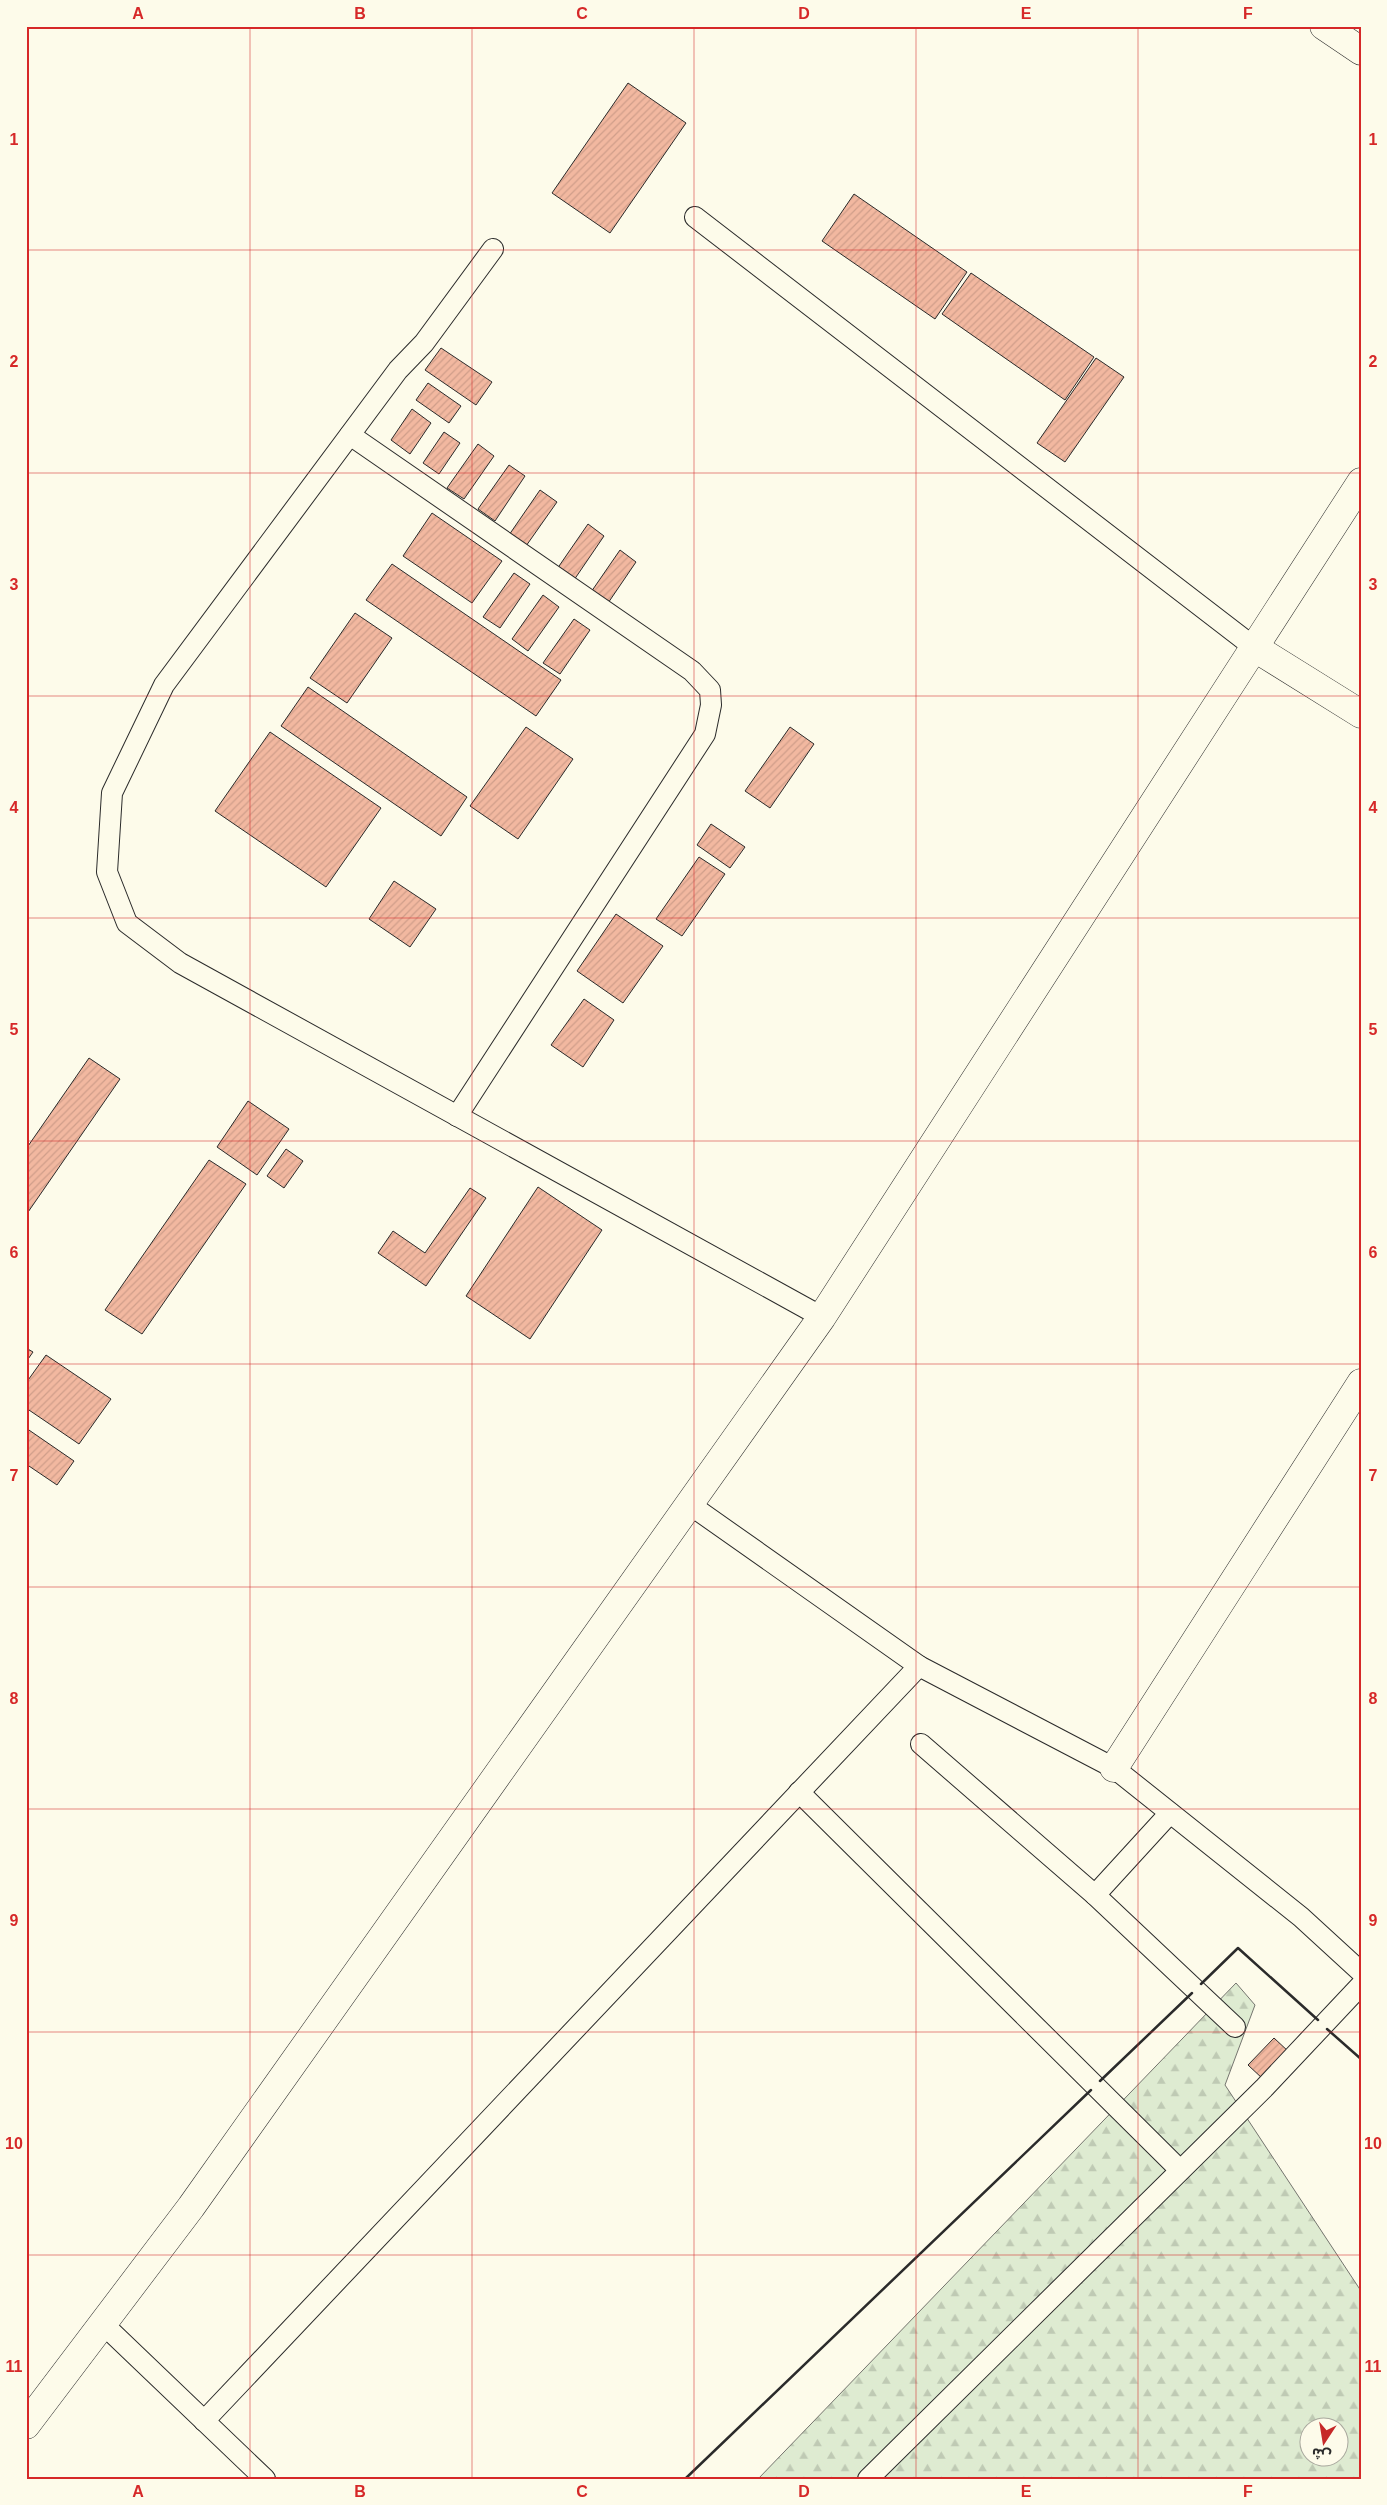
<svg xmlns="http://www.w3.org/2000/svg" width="1387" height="2505" viewBox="0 0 1387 2505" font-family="Arial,'Noto Sans Arabic',sans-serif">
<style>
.forest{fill:url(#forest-firs);stroke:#74746e;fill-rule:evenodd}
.building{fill:url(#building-hatch);stroke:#2b2b2b}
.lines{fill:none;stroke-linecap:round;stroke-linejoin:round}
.lane-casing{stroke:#2b2b2b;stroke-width:22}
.street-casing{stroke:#2b2b2b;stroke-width:29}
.secondary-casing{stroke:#2b2b2b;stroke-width:29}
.lane{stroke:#fdfbea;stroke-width:20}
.street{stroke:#fdfbea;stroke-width:28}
.secondary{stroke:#fdfbea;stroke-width:28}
.wall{stroke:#2b2b2b;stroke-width:2.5}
.grid{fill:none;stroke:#d62828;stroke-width:1;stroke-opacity:0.55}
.neatline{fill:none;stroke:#d62828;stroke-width:2}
.grid-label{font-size:16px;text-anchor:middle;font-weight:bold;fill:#d62828}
</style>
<defs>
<pattern id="forest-firs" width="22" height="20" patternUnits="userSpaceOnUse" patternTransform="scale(1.25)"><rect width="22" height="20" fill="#deebd1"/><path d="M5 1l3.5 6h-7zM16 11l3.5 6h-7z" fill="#bfcab4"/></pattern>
<pattern id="building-hatch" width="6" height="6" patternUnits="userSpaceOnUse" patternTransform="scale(1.25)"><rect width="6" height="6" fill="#f2b8a0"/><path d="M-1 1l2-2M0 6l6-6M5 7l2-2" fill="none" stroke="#d09e8a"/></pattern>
</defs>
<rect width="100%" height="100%" fill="#fdfbea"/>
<path class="forest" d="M1236 1983 1255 2005 1225 2085 1361 2291V2479H758ZM1310 2428H1340V2458H1310Z"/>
<g class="building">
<path d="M628 83 686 123 610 233 552 193Z"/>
<path d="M854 194 967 272 935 319 822 241Z"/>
<path d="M971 273 1094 357 1065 400 942 314Z"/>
<path d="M441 348 492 382 476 405 425 370Z"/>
<path d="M1096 358 1124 377 1065 462 1037 443Z"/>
<path d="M428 383 461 406 449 423 416 400Z"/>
<path d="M412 409 431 423 410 454 391 440Z"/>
<path d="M444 432 460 443 439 474 423 463Z"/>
<path d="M478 444 494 456 464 499 447 488Z"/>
<path d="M509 465 525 476 495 521 478 509Z"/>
<path d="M540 490 557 502 526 546 509 535Z"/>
<path d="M432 513 502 561 472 603 403 556Z"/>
<path d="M588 524 604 536 574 580 557 569Z"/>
<path d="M620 550 636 562 606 606 589 595Z"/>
<path d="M392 564 561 680 536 716 366 600Z"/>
<path d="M514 573 530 584 500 628 483 617Z"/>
<path d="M543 595 559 607 528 651 512 639Z"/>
<path d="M355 613 392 638 347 703 310 678Z"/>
<path d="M574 619 590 630 560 674 543 663Z"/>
<path d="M308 687 467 797 441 836 281 726Z"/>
<path d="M526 727 573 759 518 839 470 806Z"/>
<path d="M790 727 814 744 770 808 745 791Z"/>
<path d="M270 732 381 808 326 887 215 811Z"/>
<path d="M711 824 745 847 730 868 697 845Z"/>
<path d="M699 857 725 874 682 936 656 919Z"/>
<path d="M394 881 436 909 410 947 369 919Z"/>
<path d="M616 914 663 946 623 1003 577 971Z"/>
<path d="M584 999 614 1020 583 1067 551 1045Z"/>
<path d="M89 1058 120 1079 26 1215V1149Z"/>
<path d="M248 1101 289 1129 257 1175 217 1147Z"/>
<path d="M286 1149 303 1161 284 1188 267 1176Z"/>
<path d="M209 1160 246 1184 142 1334 105 1310Z"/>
<path d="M538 1187 602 1230 530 1339 466 1296Z"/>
<path d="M470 1188 486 1198 426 1286 378 1253 393 1231 425 1253Z"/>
<path d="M26 1348 33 1352 26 1362Z"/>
<path d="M46 1355 111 1399 79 1444 26 1408V1383Z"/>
<path d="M26 1428 74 1461 57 1485 26 1464Z"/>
<path d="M1274 2038 1289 2052 1263 2079 1248 2065Z"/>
</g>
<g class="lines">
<g class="lane-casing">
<g id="lane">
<path d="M695 217 1255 648"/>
<path d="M493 249 424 343 398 370 164 685 112 793 107 872 127 923 180 963 822 1317"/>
<path d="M350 435 692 671 710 690 711 705 705 734 457 1116"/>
<path d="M689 1504 919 1666"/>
<path d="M921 1744 1095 1895 1235 2027"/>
<path d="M799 1792 1180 2170"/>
<path d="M1095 1895 1170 1813"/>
<path d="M103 2324 265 2479"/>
<path d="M204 2421 919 1666 1114 1768 1301 1917 1361 1972"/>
<path d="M868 2479 1265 2087 1361 1985"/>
</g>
</g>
<g class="street-casing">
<g id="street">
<path d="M1324 26 1361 51"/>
<path d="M1255 648 1361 714"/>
<path d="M1114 1768 1361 1383"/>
</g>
</g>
<g class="secondary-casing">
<path id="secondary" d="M26 2425 191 2207 822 1317 1361 482"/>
</g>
<use href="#lane" class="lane"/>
<use href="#street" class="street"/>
<use href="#secondary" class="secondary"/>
<g class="wall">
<path d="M1201 1984 1238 1948 1318 2020"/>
<path d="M1327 2029 1361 2059"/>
<path d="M1100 2081 1192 1993"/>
<path d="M685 2479 1091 2090"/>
</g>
</g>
<path class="grid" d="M250 26V2479M472 26V2479M694 26V2479M916 26V2479M1138 26V2479M26 250H1361M26 473H1361M26 696H1361M26 918H1361M26 1141H1361M26 1364H1361M26 1587H1361M26 1809H1361M26 2032H1361M26 2255H1361"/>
<rect width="1387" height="2505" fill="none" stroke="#fdfbea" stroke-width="55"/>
<g transform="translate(1324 2442) rotate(192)"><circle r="24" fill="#fdfbea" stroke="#a9a89e"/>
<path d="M0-4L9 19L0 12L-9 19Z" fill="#c62828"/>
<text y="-8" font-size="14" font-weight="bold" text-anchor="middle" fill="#2b2b2b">ش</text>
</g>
<rect x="28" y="28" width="1332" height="2450" class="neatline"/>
<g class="grid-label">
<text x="138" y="19">A</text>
<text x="360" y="19">B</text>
<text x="582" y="19">C</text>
<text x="804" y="19">D</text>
<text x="1026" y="19">E</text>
<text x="1248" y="19">F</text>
<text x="14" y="145">1</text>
<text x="1373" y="145">1</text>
<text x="14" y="367">2</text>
<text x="1373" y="367">2</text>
<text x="14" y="590">3</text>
<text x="1373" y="590">3</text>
<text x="14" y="813">4</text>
<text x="1373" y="813">4</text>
<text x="14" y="1035">5</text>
<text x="1373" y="1035">5</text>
<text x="14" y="1258">6</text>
<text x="1373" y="1258">6</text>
<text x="14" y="1481">7</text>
<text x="1373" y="1481">7</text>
<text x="14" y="1704">8</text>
<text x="1373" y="1704">8</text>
<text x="14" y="1926">9</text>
<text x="1373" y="1926">9</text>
<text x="14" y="2149">10</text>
<text x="1373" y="2149">10</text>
<text x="14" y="2372">11</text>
<text x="1373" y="2372">11</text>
<text x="138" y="2497">A</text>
<text x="360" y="2497">B</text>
<text x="582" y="2497">C</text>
<text x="804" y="2497">D</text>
<text x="1026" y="2497">E</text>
<text x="1248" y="2497">F</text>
</g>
</svg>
